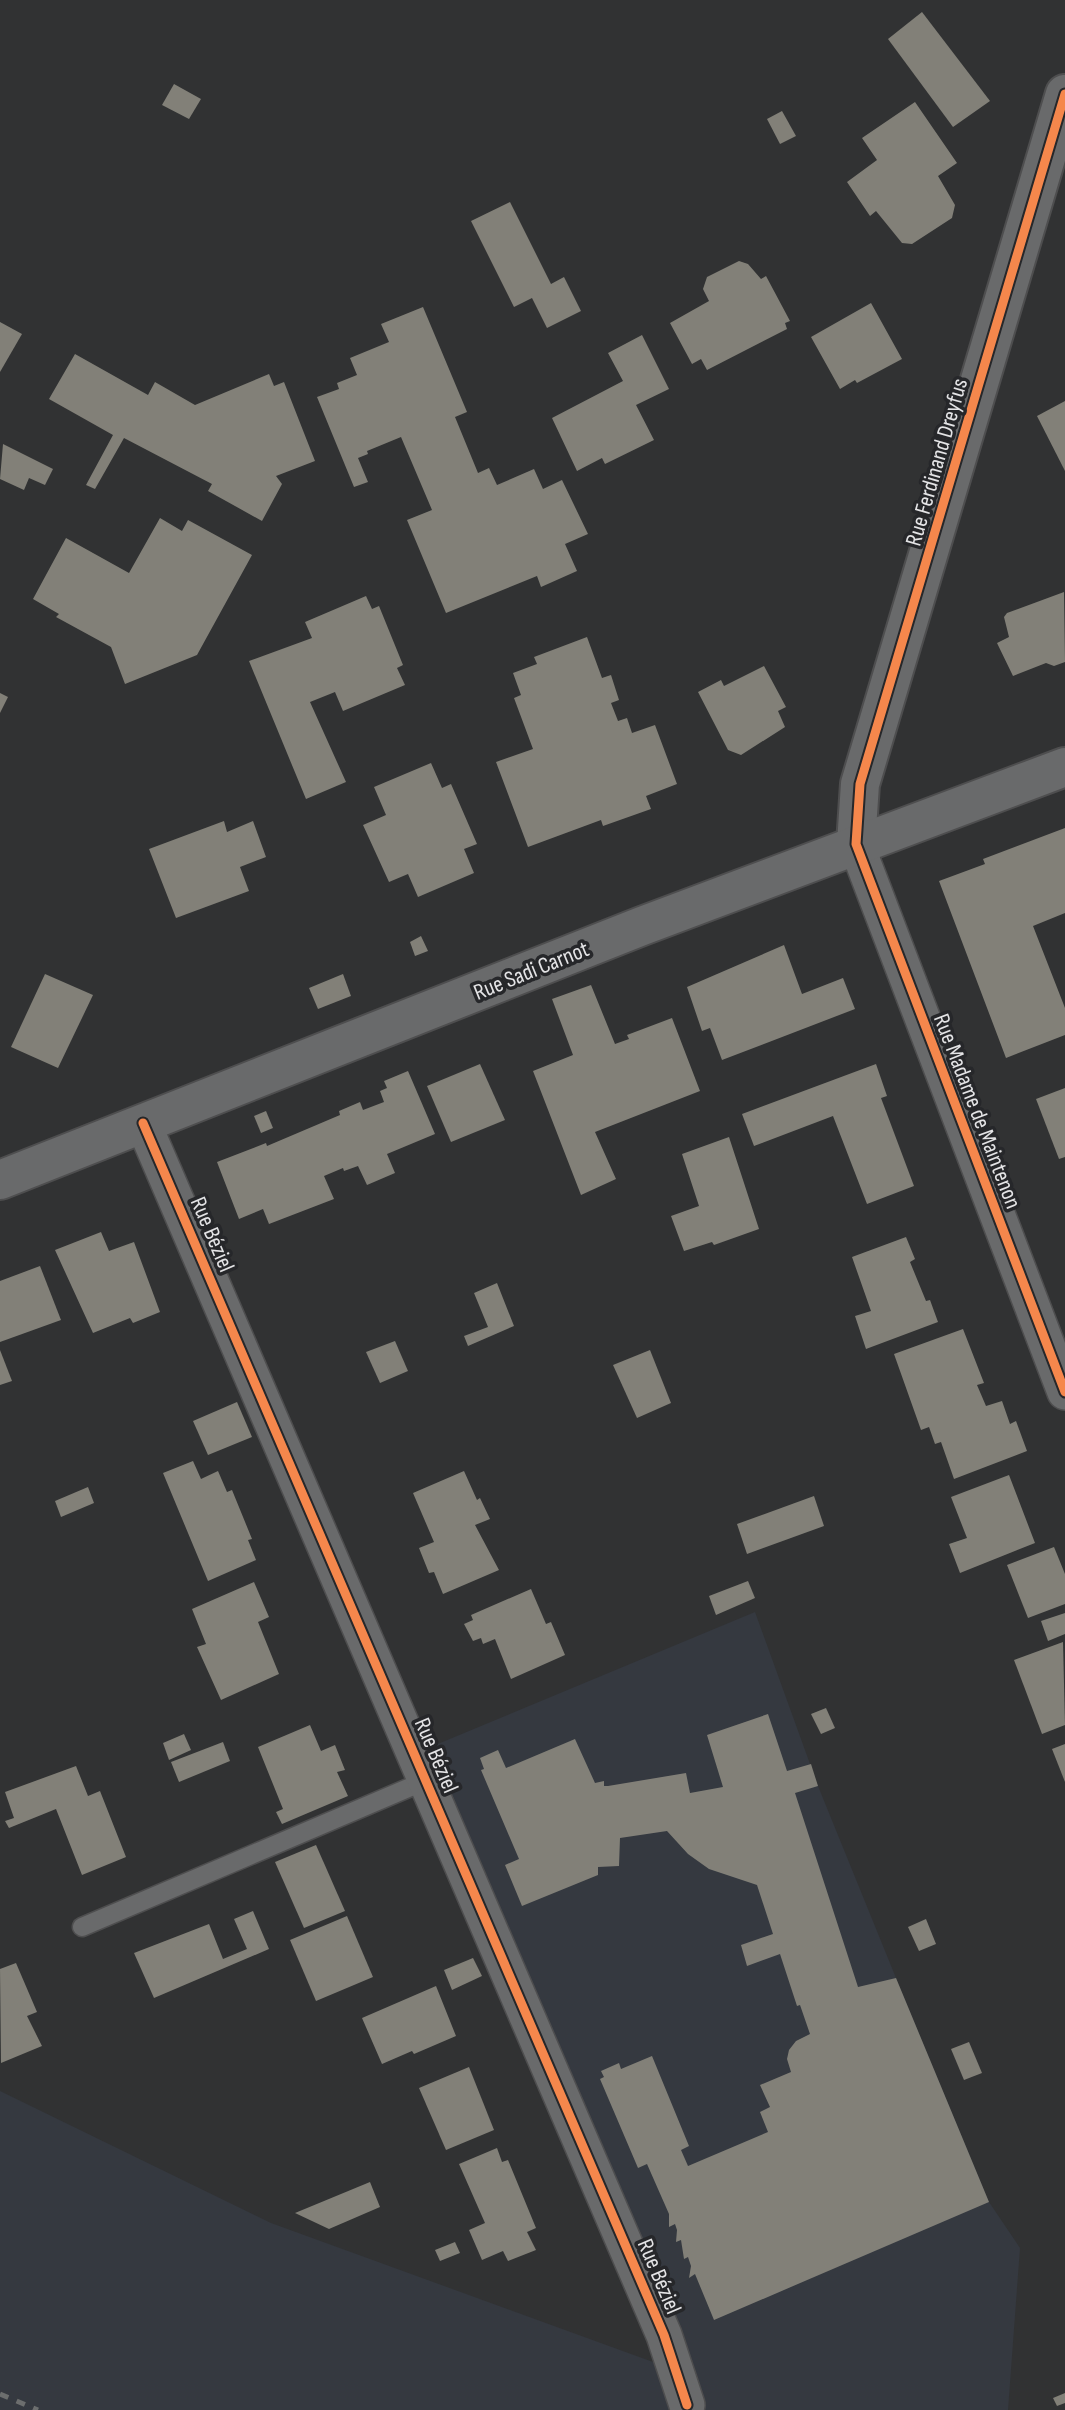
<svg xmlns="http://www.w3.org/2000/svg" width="1065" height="2410" viewBox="0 0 1065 2410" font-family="'Sofia Sans Condensed',sans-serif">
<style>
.built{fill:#353940}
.building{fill:#828078}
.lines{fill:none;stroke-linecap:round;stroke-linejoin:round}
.service-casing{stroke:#4e4e4f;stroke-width:21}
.minor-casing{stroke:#4e4e4f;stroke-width:38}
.tertiary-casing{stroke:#4e4e4f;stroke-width:42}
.secondary-casing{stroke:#4e4e4f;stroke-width:42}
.service{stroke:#696a6b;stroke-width:18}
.minor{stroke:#696a6b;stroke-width:35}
.tertiary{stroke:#696a6b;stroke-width:38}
.secondary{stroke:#696a6b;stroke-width:38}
.rail{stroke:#6c6e6e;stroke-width:5;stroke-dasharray:9 9;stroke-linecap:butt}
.cycleway-casing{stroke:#26272a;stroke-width:13}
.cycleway{stroke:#f5874c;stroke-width:9}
.labels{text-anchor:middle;stroke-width:7;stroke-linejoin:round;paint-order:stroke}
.street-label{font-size:23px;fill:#e4e4e6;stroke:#26272a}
</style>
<rect width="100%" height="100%" fill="#313233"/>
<path class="built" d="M755 1612 818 1786 896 1978 989 2202 1020 2248 1008 2410H0V2091L271 2223 675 2370 416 1753Z"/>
<g class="building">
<path d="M922 12 990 101 953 127 888 39Z"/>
<path d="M174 84 201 99 189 119 162 105Z"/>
<path d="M915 102 957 163 938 176 955 205 952 218 912 244 902 243 876 211 870 216 847 182 877 160 862 138Z"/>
<path d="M782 111 796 136 780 144 767 119Z"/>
<path d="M510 202 551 284 564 277 581 311 547 328 532 298 514 307 471 221Z"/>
<path d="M739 261 748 264 761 279 766 276 790 321 785 323 787 329 707 370 701 359 692 364 670 323 709 301 703 289 707 277Z"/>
<path d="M871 303 902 359 857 383 855 380 840 389 811 337Z"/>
<path d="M423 307 467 412 455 417 478 473 489 468 497 485 534 469 543 489 562 480 588 534 565 544 577 571 541 587 537 576 446 613 407 520 432 510 401 437 367 451 368 454 358 458 368 482 354 487 317 397 339 389 337 383 357 375 350 358 389 342 381 324Z"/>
<path d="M0 322 22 334 0 372Z"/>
<path d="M642 335 669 389 636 405 654 440 605 464 602 458 577 471 552 418 623 381 608 353Z"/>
<path d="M75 354 148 395 155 382 195 405 269 374 274 386 284 382 315 461 276 476 282 484 262 521 208 491 212 484 124 438 95 489 86 485 113 435 49 399Z"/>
<path d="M1065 401V471L1037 416Z"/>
<path d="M3 444 53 469 45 485 29 478 24 490 0 479Z"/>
<path d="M160 518 182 531 188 520 252 555 197 655 125 684 111 647 56 617 59 614 33 599 66 538 129 573Z"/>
<path d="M1064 592 1065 662 1054 666 1046 663 1013 676 997 643 1009 637 1004 617 1007 613Z"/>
<path d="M366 596 372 609 379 606 403 665 397 668 405 685 343 711 335 692 310 702 346 782 306 799 249 661 312 638 305 622Z"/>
<path d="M587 637 602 678 611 675 619 700 611 703 618 721 627 718 632 733 655 725 677 784 646 796 651 809 603 826 601 820 528 847 496 762 533 749 514 698 521 695 513 673 537 664 534 657Z"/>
<path d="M764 666 786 707 778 711 785 727 741 755 728 750 698 692 721 680 724 686Z"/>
<path d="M0 693 8 697 0 713Z"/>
<path d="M431 763 442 788 451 784 477 844 464 849 474 873 418 897 408 874 389 882 363 825 386 815 374 787Z"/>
<path d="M224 821 227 832 253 821 266 857 240 867 249 891 176 918 149 849Z"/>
<path d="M1065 828V913L1033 926 1065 1008V1035L1006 1058 939 881 985 864 983 859Z"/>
<path d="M421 936 428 951 415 956 410 942Z"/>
<path d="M784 945 802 994 843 978 855 1009 722 1060 710 1028 702 1031 687 987Z"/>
<path d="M45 974 93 995 58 1068 11 1047Z"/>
<path d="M343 974 351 996 318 1009 309 988Z"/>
<path d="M591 985 615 1044 629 1039 627 1035 672 1018 700 1091 595 1132 616 1179 581 1195 533 1071 573 1055 552 999Z"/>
<path d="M480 1064 505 1120 451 1142 427 1086Z"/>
<path d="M876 1064 887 1096 881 1098 914 1186 867 1204 833 1116 754 1146 742 1114Z"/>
<path d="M408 1071 435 1134 387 1154 395 1173 367 1185 358 1166 344 1171 343 1168 324 1176 334 1199 269 1224 263 1209 239 1219 217 1162 266 1143 267 1146 340 1115 339 1111 360 1102 363 1110 384 1102 380 1091 387 1088 384 1081Z"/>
<path d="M1065 1088V1157L1059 1159 1036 1099Z"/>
<path d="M266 1111 273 1128 261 1133 254 1116Z"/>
<path d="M729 1137 759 1229 714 1245 712 1242 684 1251 671 1216 699 1206 682 1154Z"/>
<path d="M101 1232 109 1251 134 1242 160 1312 133 1323 130 1318 93 1333 55 1250Z"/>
<path d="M906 1237 915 1259 910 1262 926 1301 930 1300 938 1322 866 1349 855 1316 871 1311 852 1257Z"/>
<path d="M40 1266 61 1320 0 1342V1281Z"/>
<path d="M497 1283 514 1326 468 1346 464 1336 488 1327 474 1293Z"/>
<path d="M963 1329 984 1383 977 1385 986 1406 1002 1401 1010 1424 1016 1421 1027 1451 954 1479 941 1442 935 1444 929 1427 921 1430 894 1354Z"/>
<path d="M395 1341 408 1371 380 1383 366 1352Z"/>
<path d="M0 1350 12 1381 0 1385Z"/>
<path d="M650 1350 671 1403 637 1418 613 1365Z"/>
<path d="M237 1402 252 1437 208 1455 193 1421Z"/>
<path d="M193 1461 201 1479 218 1471 227 1492 232 1490 252 1539 248 1540 256 1560 208 1581 163 1473Z"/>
<path d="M464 1471 477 1500 480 1498 490 1519 475 1525 499 1570 443 1594 434 1572 429 1573 419 1548 434 1542 413 1493Z"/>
<path d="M1009 1475 1035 1543 960 1573 949 1544 967 1538 951 1497Z"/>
<path d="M88 1487 94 1503 61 1517 55 1501Z"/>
<path d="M814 1496 824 1526 747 1554 737 1524Z"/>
<path d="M1054 1547 1065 1574V1604L1028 1618 1007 1565Z"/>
<path d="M748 1581 755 1598 716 1615 709 1596Z"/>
<path d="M254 1582 269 1617 258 1622 279 1674 221 1700 197 1647 206 1644 192 1609Z"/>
<path d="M531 1589 546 1624 551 1622 565 1655 511 1679 495 1639 483 1644 481 1638 473 1641 464 1624 473 1620 471 1615Z"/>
<path d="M1065 1613V1634L1048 1641 1041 1621Z"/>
<path d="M1063 1642 1065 1725 1042 1734 1014 1660Z"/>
<path d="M826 1708 835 1728 821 1734 811 1714Z"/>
<path d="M768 1714 787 1771 811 1764 818 1786 795 1793 858 1987 896 1978 989 2202 714 2320 695 2274 689 2278 691 2266 688 2257 684 2259 681 2240 676 2242 677 2230 675 2224 669 2227V2214L647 2164 638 2168 600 2079 604 2077 601 2071 619 2063 621 2069 652 2056 689 2146 681 2150 688 2166 768 2132 760 2112 770 2107 760 2085 791 2072 787 2059 789 2050 796 2041 810 2034 800 2005 797 2006 780 1954 747 1966 741 1945 773 1934 757 1885 709 1869 688 1854 667 1831 620 1838 619 1866 598 1867V1875L522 1906 505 1865 519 1859 481 1770 484 1769 480 1758 498 1750 506 1768 575 1739 595 1783 604 1781V1786H608L686 1773 690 1793 723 1787 707 1735Z"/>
<path d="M310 1725 321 1751 335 1745 345 1770 337 1772 348 1796 282 1824 276 1812 283 1809 258 1747Z"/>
<path d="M184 1734 191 1750 169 1760 163 1743Z"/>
<path d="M223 1742 230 1761 179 1782 171 1762Z"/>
<path d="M1065 1744V1782L1052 1749Z"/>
<path d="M76 1766 88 1796 100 1791 126 1857 82 1875 56 1809 9 1828 5 1821 14 1818 5 1792Z"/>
<path d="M316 1845 345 1911 304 1928 275 1862Z"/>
<path d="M253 1911 269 1949 154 1998 134 1953 209 1924 223 1959 247 1949 234 1919Z"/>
<path d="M347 1916 373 1977 316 2001 290 1940Z"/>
<path d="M926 1919 936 1944 919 1951 908 1927Z"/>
<path d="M473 1958 482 1976 452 1990 444 1970Z"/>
<path d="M16 1963 37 2012 27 2016 42 2046 1 2063 0 1969Z"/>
<path d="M436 1986 456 2036 414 2054 412 2051 382 2064 362 2018Z"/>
<path d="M969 2042 982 2073 964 2080 951 2049Z"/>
<path d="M469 2067 494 2130 446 2150 419 2088Z"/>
<path d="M497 2148 502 2162 508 2160 536 2228 527 2232 536 2250 508 2261 503 2251 482 2260 469 2230 485 2223 459 2164Z"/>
<path d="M370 2182 380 2207 329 2229 295 2213Z"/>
<path d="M455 2242 460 2253 440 2261 435 2250Z"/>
<path d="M1065 2393V2403L1057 2406 1053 2398Z"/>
</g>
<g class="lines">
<g class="service-casing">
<path id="service" d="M82 1927 427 1780"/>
</g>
<g class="minor-casing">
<g id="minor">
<path d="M856 844 1065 1392"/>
<path d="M143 1123 664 2335 687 2405"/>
</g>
</g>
<g class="tertiary-casing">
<path id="tertiary" d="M856 844 860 784 1065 94"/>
</g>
<g class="secondary-casing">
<path id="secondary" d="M0 1180 642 926 1065 767"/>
</g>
<use href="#service" class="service"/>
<use href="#minor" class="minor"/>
<use href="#tertiary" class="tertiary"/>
<use href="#secondary" class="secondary"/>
<path class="rail" d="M0 2394 38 2410"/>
<g class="cycleway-casing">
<g id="cycleway">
<path d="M1065 94 860 784 856 844 1065 1392"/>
<path d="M143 1123 664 2335 687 2405"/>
</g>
</g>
<use href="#cycleway" class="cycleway"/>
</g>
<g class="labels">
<g class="street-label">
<text transform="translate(936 462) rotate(-74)" y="8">Rue Ferdinand Dreyfus</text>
<text transform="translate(531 970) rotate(-22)" y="8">Rue Sadi Carnot</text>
<text transform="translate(978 1111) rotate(69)" y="8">Rue Madame de Maintenon</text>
<text transform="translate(213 1234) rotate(67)" y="8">Rue Béziel</text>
<text transform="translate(437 1755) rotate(67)" y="8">Rue Béziel</text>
<text transform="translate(660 2276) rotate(67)" y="8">Rue Béziel</text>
</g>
</g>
</svg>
